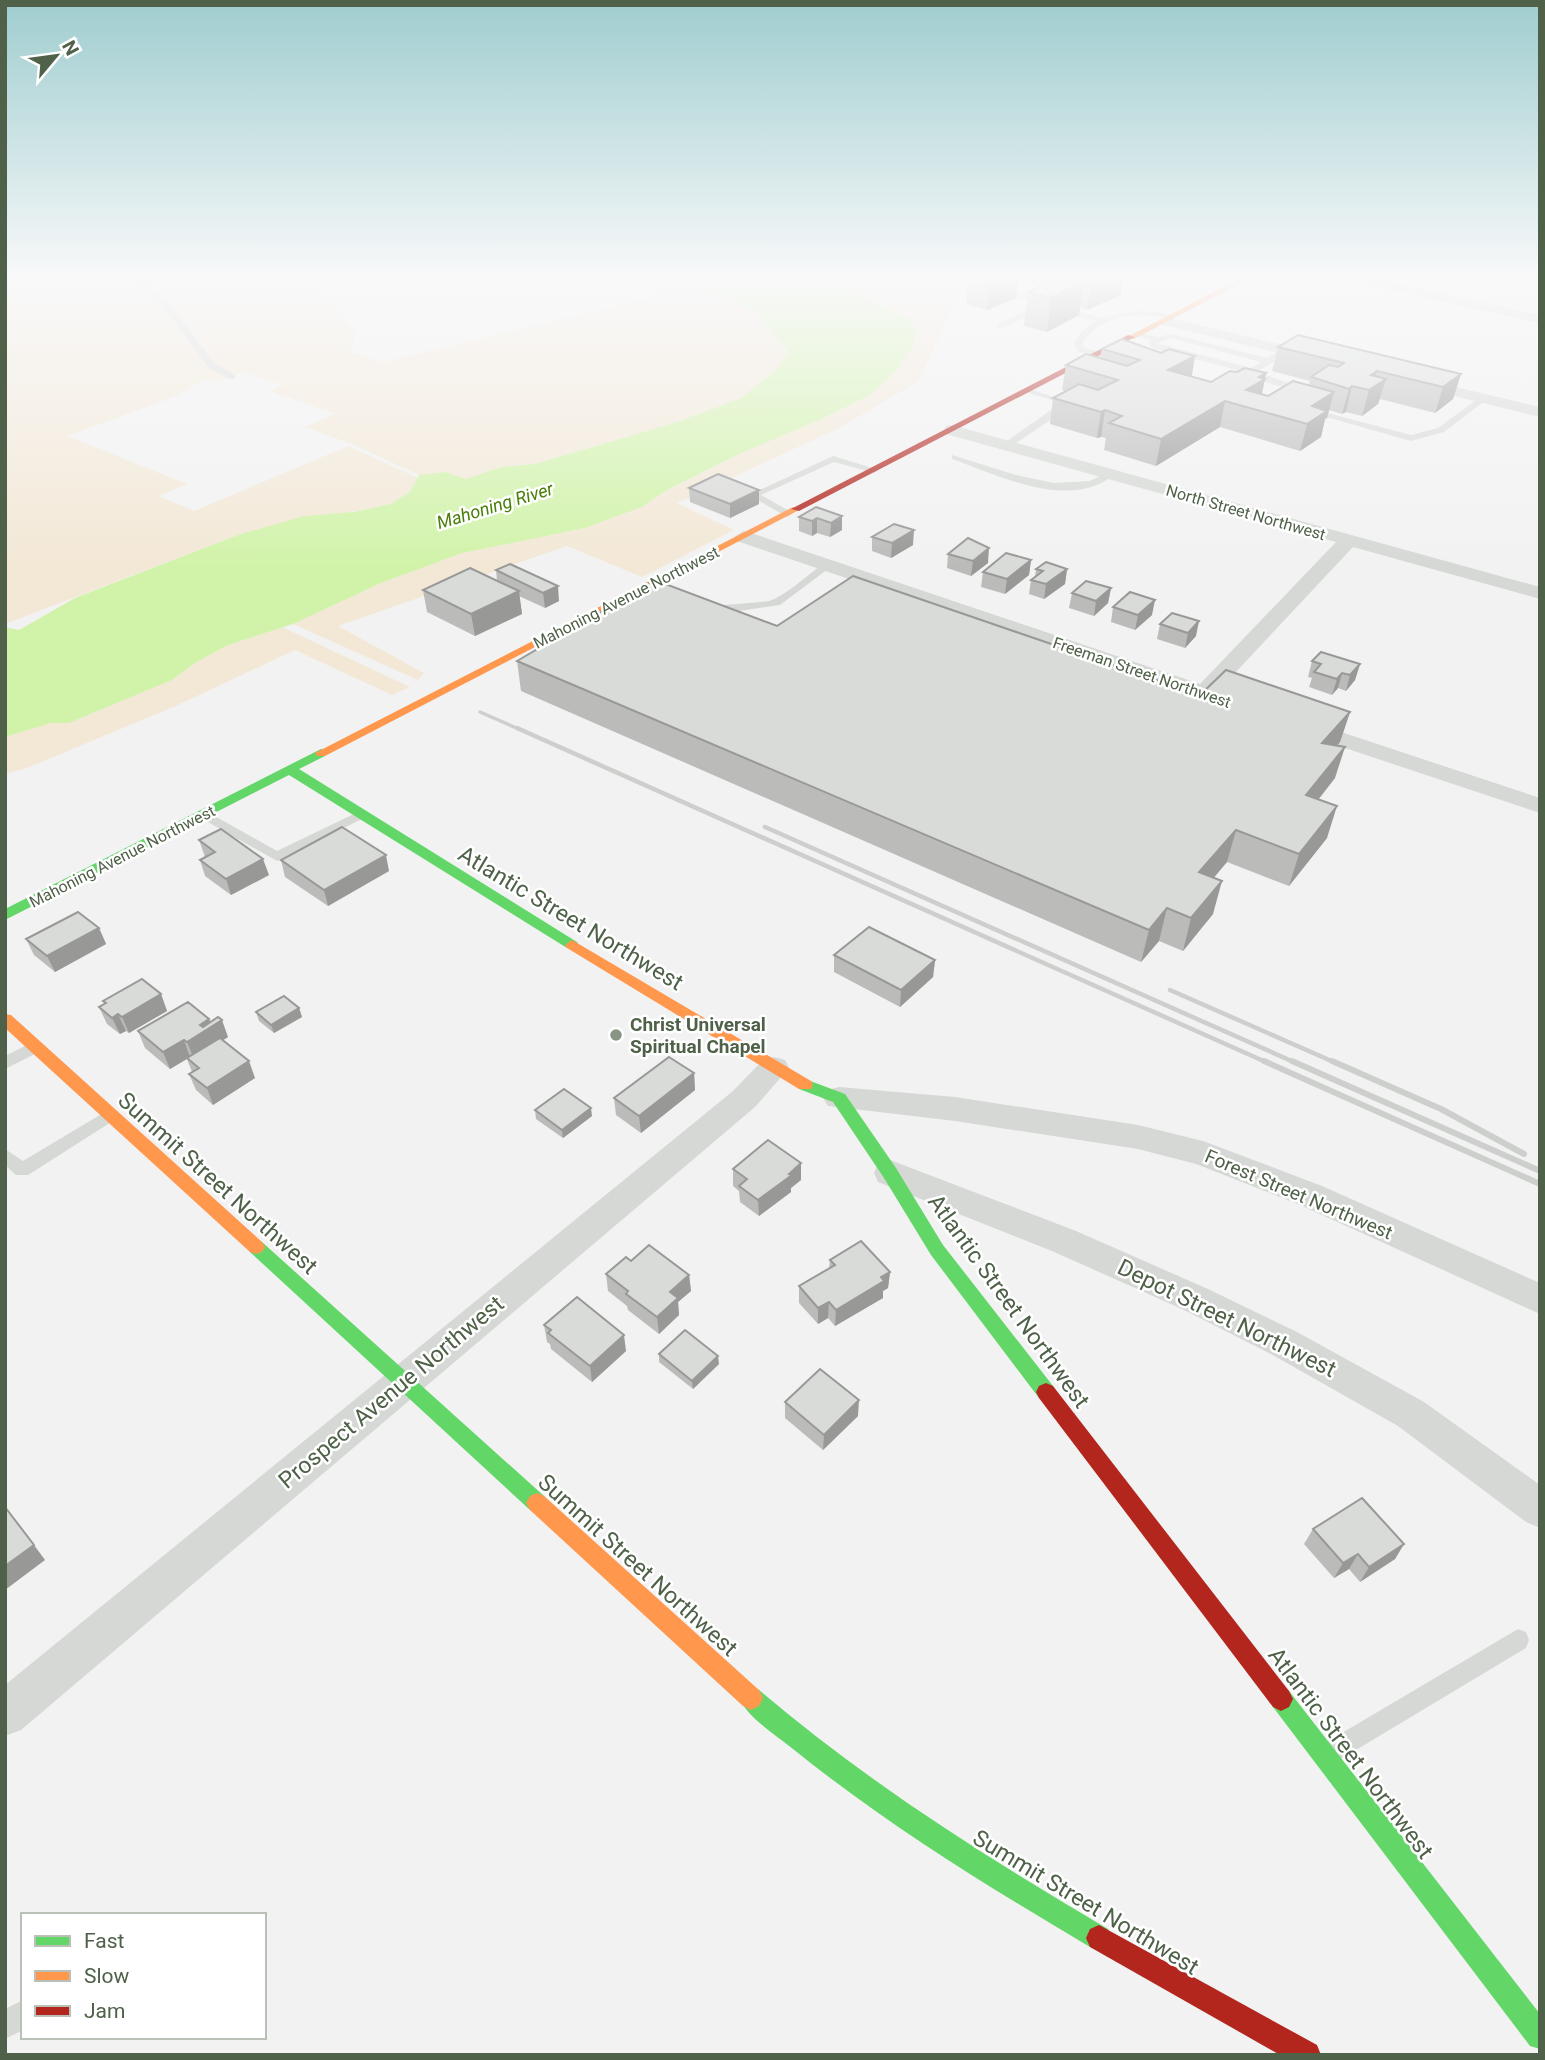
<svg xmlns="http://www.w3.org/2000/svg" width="1545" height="2060" viewBox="0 0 1545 2060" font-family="Roboto,sans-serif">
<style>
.green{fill:#f3e8d6}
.water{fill:#d1f3a9}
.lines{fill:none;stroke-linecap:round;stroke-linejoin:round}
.lane{fill:#d5d8d4;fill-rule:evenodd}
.street{fill:#d5d8d4;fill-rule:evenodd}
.fast{fill:#63d668;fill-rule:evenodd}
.slow{fill:#ff974d;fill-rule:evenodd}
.jam{fill:#b3261e;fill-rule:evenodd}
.rail-far2{stroke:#cdcfcc;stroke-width:3.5}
.rail-far1{stroke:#cdcfcc;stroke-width:4.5}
.rail{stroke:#cdcfcc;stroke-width:6}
.wall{fill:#bbbcba}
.shaded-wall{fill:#989997}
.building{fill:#d9dbd8;stroke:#989997;stroke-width:2}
.poi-dot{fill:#889484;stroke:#fff;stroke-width:2.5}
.labels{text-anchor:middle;stroke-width:5;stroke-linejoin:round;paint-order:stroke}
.far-street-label{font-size:16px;fill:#4f6148;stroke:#fff}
.far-water-label{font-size:18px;font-style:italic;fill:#497e07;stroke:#fff}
.poi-label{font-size:19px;font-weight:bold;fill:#4f6148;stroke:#fff;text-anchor:start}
.street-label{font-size:19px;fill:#4f6148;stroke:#fff}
.near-street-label{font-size:23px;fill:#4f6148;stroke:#fff}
</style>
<rect width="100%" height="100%" fill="#f2f2f3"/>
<g class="green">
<path d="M5 278H180L182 283 193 287 251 278H302L335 303 355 333 351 352 383 362 662 295 635 278H672L719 295 757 314 788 353 776 370 742 398 680 421 535 464 501 467 466 480 446 472 419 475 352 444 305 427 335 414 270 391 283 385 244 372 219 381 211 379 189 387 191 389 180 393 182 394 67 436 187 484 159 496 194 511 348 446 418 478 410 492 390 504 238 535 5 624V331L7 330Z"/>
<path d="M832 278H878L905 292 913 289 922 278H966L919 381 839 428 677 503 734 530 642 577 567 546 338 626 424 673 418 680 293 624 381 583 461 553 585 528 642 507 667 490 739 454 817 421 870 395 908 317 868 299Z"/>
<path d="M1077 278H1231L1181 303Z"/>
<path d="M282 627 410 687 392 695 295 650 178 705 27 768 5 774V737L51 723H69L172 680 195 663 228 645Z"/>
</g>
<path class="water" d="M672 278H832L868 299 908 318 916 331 912 348 895 372 870 395 817 421 739 454 667 490 642 507 585 528 462 553 381 583 293 624 228 645 195 663 172 680 69 723H51L5 737V627L19 630 75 598 238 535 304 516 353 512 390 504 410 492 419 475 446 472 466 479 501 467 535 464 680 421 741 398 776 370 788 352 757 314 719 295Z"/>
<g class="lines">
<g class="lane">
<path d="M135 278H143L172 307 215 364 235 375V379H229L209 368 166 311Z"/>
<path d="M198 278H235L231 280Z"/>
<path d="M995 287H1001L1052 302 1048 307 1003 328H997V324L1043 303 995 291Z"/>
<path d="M1060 307 1102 318 1133 311 1160 312 1176 317 1172 319C1139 312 1102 312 1082 344L1085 348 1111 355 1112 357 1108 359 1079 352 1074 344 1082 331 1096 321 1057 311Z"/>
<path d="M1135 332 1158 337 1171 334 1267 358 1284 348H1290V352L1257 372 1301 387 1305 394 1298 396 1295 391 1253 378 1249 373 1152 348 1148 343 1151 340 1135 336ZM1171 338 1261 362 1251 368 1157 343Z"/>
<path d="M1026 388 1070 402 1067 409 1010 447H1004V443L1061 403 1026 392Z"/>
<path d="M1480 397 1487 399 1444 432 1411 441 1305 411 1309 408 1411 435 1438 428Z"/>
<path d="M952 455 1016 475 1054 483 1090 481 1110 471 1115 474C1070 512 998 475 952 459Z"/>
<path d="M833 456 879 470 874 473 834 462 761 495 791 512 792 514 787 517 749 495Z"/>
<path d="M823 564 832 566 780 605 725 613 706 608C709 605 758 603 769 601 784 597 810 573 823 564Z"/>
<path d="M204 810 277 851 356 813H366L368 816 277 861 199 817V811Z"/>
<path d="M35 1041 41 1043 43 1047 41 1051 5 1069V1056Z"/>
<path d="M110 1109 116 1111 118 1115 116 1119 28 1175H16L5 1165V1149L23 1161Z"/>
<path d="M1518 1629 1526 1632 1529 1640 1526 1648 1341 1759 1333 1763 1325 1759 1321 1751 1325 1743Z"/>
<path d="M23 2000V2030L5 2039V2009Z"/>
</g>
<g class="street">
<path d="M1345 278H1372L1540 315V323L1352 282Z"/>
<path d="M1165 317 1320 354 1323 357 1315 362 1160 324 1158 321Z"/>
<path d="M1418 378 1540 407V417L1412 386 1410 383Z"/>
<path d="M952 425 1540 587V599L1353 547 1219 690 1249 700 1252 705 1249 710 1241 712 737 541 734 537 744 531 751 533 1200 684 1336 542 946 434 944 430 946 426Z"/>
<path d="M1305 720 1540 798V813L1297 732 1293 727 1297 722Z"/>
<path d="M774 1057 785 1060 789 1068 755 1107 21 1730 5 1736V1685L733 1091 763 1060Z"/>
<path d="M839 1087 955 1097 1138 1125 1203 1141 1322 1186 1540 1283V1314L1298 1204 1196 1164 1138 1149 955 1121 828 1106 823 1098 828 1090Z"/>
<path d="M890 1160 1076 1231 1208 1289 1297 1332 1424 1402 1540 1485V1528L1526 1522 1398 1426 1271 1354 1182 1309 1052 1251 878 1182 874 1173 878 1164Z"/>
</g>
<g class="fast">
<path d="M321 749 325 750V756L299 769 577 942 579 945 577 948H567L289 775 5 920V909Z"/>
<path d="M805 1079 845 1094 896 1168 943 1245 1053 1386 1056 1392 1053 1398 1046 1401 1039 1398 931 1255 884 1178 833 1102 799 1089 797 1085 799 1081Z"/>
<path d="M256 1240 262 1242 544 1496 548 1503 544 1510 537 1513 530 1510 250 1252 247 1247 250 1242Z"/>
<path d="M751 1686 759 1690C867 1782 986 1857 1108 1929L1112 1938 1108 1947 1099 1951 1090 1947C987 1886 886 1824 793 1749 776 1735 748 1718 739 1698L743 1690Z"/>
<path d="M1281 1687 1289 1691 1540 2014V2049L1530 2046 1273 1707 1269 1699 1273 1691Z"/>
</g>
<g class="slow">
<path d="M1241 278H1251L1134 339 1127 337Z"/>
<path d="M793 507 801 509 325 756H317L315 753Z"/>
<path d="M572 940 811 1081 813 1085 811 1089H799L567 948 565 945Z"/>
<path d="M5 1014 11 1015 262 1242 265 1247 262 1252 256 1254 250 1252 5 1028Z"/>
<path d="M537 1493 544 1496 759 1690 763 1698 759 1706 751 1710 743 1706 530 1510 526 1503 530 1496Z"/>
</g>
<g class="jam">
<path d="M1128 335 1135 337 799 511 791 509Z"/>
<path d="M1046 1383 1053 1386 1289 1691 1293 1699 1289 1707 1281 1711 1273 1707 1039 1398 1036 1392 1039 1386Z"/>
<path d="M1099 1925 1317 2045 1321 2055H1280L1090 1947 1086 1938 1090 1929Z"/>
</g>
<path class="rail-far2" d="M480 712 521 730"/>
<g class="rail-far1">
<path d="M517 728 1268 1063"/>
<path d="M765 827 1296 1063"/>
<path d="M1170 990 1336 1063"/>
</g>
<g class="rail">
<path d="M1264 1061 1540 1184"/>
<path d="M1292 1061 1540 1171"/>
<path d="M1332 1061 1441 1109 1524 1154"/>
</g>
</g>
<g class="wall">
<path d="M968 278H1123L1121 295 1087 310 1080 308 1079 315 1047 332 1024 326 1028 292 1042 286 1018 280 1016 298 987 310 966 304Z"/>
<path d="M1122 339 1191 377 1211 382 1237 372 1266 373 1262 395 1268 396 1308 385 1310 381 1272 371 1278 347 1461 374 1453 399 1435 413 1380 399 1378 404 1362 416 1346 412 1342 414 1329 410 1327 418 1325 419 1321 437 1300 451 1220 427 1156 466 1104 450 1106 438 1101 437 1097 438 1050 424 1053 398 1066 391 1062 390 1066 365 1100 358 1102 349Z"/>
<path d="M689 488 759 504 730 518 690 502Z"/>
<path d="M842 516V530L830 537 817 533 812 536 799 531V517Z"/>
<path d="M872 537 913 545 891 558 872 551Z"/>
<path d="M948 554 988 563 971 576 947 568Z"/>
<path d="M1031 560 1029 575 1005 594 981 587 983 572Z"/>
<path d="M1036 569H1067L1065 584 1044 599 1029 594 1031 580 1035 577Z"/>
<path d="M496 570 559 601 545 608 519 596 522 614 475 636 427 612 423 590 497 581Z"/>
<path d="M1111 588 1108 603 1094 616 1069 608 1072 593Z"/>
<path d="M1113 607 1152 615 1135 630 1111 622Z"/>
<path d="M1172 613 1196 636 1185 648 1157 639 1160 624Z"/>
<path d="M777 626 1200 695 1350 712 1340 742 1337 746 1335 778 1319 799 1327 838 1289 886 1227 862 1213 878V914L1183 951 1159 941 1141 962 521 691 517 661Z"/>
<path d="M1312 661 1360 664 1355 680 1346 691 1338 688 1332 695 1309 687 1312 678 1308 677Z"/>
<path d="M199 840 269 875 231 895 205 876 200 860 205 857Z"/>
<path d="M281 860 389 871 328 906 285 877Z"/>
<path d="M99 928 106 944 55 972 34 955 26 939Z"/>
<path d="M834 955 935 960 933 977 900 1007 834 972Z"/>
<path d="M161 994 167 1011 129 1033 126 1031 120 1034 107 1024 99 1007 105 1004 103 1001Z"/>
<path d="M299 1008 302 1017 274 1033 259 1021 256 1012Z"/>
<path d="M209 1019 210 1022 228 1037 223 1040 255 1078 213 1105 196 1090 189 1074 192 1072 187 1059 170 1069 145 1048 138 1031Z"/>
<path d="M694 1073 695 1090 641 1133 616 1115 614 1098Z"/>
<path d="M535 1110 592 1116 563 1138 536 1119Z"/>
<path d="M801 1163V1180L791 1188V1192L759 1216 740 1202 739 1191 733 1186V1169Z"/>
<path d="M830 1260 890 1272 888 1288 883 1291V1298L835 1326 828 1318 818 1324 799 1303V1286L829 1268Z"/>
<path d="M631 1261 689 1275 691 1291 678 1302 679 1315 659 1334 628 1310 627 1306 608 1291 606 1274Z"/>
<path d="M544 1325 626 1351 592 1382 551 1349 550 1344 547 1342Z"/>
<path d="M659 1354 719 1364 693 1389 659 1362Z"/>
<path d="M785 1402 858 1416 823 1450 785 1418Z"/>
<path d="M1313 1529 1404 1544 1395 1559 1360 1582 1349 1569 1334 1578 1304 1544Z"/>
</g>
<g class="shaded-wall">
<path d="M990 278H1018L1016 298 987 310Z"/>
<path d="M1092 278H1123L1121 295 1087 310Z"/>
<path d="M1083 282 1079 315 1047 332 1051 298Z"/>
<path d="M1195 356 1191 381 1168 370Z"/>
<path d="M1377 371 1372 388 1386 379 1378 404 1362 416 1369 390 1371 375Z"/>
<path d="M1266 373 1264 380 1265 379 1259 405 1246 390 1259 377Z"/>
<path d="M1461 374 1453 399 1435 413 1443 387Z"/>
<path d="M1352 386 1346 412 1342 414 1349 389Z"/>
<path d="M1334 392 1327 418 1325 419 1321 437 1300 451 1312 406Z"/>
<path d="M1225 401 1220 427 1156 466 1161 439Z"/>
<path d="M1105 410 1101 437 1097 438 1101 412Z"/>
<path d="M759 490V504L730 518V504Z"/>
<path d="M842 516V530L830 537 831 523Z"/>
<path d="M817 518V533L812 536V521Z"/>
<path d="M914 530 913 545 891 558 892 543Z"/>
<path d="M989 548 988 563 971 576 973 561Z"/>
<path d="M1031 560 1029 575 1005 594 1007 579Z"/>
<path d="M1067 569 1065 584 1044 599 1046 584Z"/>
<path d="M558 586 559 601 545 608 543 593Z"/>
<path d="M1111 588 1108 603 1094 616 1096 601Z"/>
<path d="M519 591 522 614 475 636 471 614Z"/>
<path d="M1155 600 1152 615 1135 630 1138 615Z"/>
<path d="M1199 621 1196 636 1185 648 1188 633Z"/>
<path d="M1360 664 1355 680 1346 691 1350 675Z"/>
<path d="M1342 673 1338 688 1332 695 1337 679Z"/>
<path d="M1350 712 1340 742 1312 775 1322 743Z"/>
<path d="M1345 747 1335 778 1297 826 1306 795Z"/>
<path d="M1337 806 1327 838 1289 886 1299 854Z"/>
<path d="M1236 830 1227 862 1191 905 1199 872Z"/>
<path d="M386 855 389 871 328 906 324 890Z"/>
<path d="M263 859 269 875 231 895 226 879Z"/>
<path d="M1222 881 1213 914 1183 951 1191 918Z"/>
<path d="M1167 908 1159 941 1141 962 1149 930Z"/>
<path d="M99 928 106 944 55 972 47 956Z"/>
<path d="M935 960 933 977 900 1007 901 990Z"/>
<path d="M161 994 167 1011 129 1033 122 1017Z"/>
<path d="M299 1008 302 1017 274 1033 271 1025Z"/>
<path d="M118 1014 126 1031 120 1034 112 1018Z"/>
<path d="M209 1019 212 1026 222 1020 228 1037 194 1059 187 1042 200 1025Z"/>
<path d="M184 1040 190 1057 170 1069 163 1052Z"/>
<path d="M249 1061 255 1078 213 1105 207 1088Z"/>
<path d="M694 1073 695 1090 641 1133 639 1116Z"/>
<path d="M591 1108 592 1116 563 1138 562 1130Z"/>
<path d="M801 1163V1180L791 1188V1192L759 1216 758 1200Z"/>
<path d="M890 1272 888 1288 883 1291V1298L835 1326 836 1310Z"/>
<path d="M689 1275 691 1291 678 1302 679 1315 659 1334 657 1317 670 1292Z"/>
<path d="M829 1302 828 1318 818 1324V1308Z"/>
<path d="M624 1335 626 1351 592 1382 590 1366Z"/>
<path d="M718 1356 719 1364 693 1389 692 1381Z"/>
<path d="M859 1400 858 1416 823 1450 824 1435Z"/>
<path d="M1404 1544 1395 1559 1360 1582 1369 1567Z"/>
<path d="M34 1545 45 1560 5 1590V1566Z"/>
<path d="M1358 1554 1349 1569 1334 1578 1343 1563Z"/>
</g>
<g class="building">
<path d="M1058 278H1068L1083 282 1051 298 1028 292Z"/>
<path d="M1298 335 1461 374 1443 387 1377 371 1371 375 1386 379 1369 390 1352 386 1349 389 1311 377 1329 365 1338 367 1344 363 1278 347Z"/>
<path d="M1122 339 1161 353 1169 349 1195 356 1168 370 1211 382 1230 371 1237 372 1245 368 1266 373 1259 377 1265 379 1246 390 1268 396 1293 381 1334 392 1312 406 1327 411 1307 424 1225 401 1161 439 1109 423 1122 416 1105 410 1101 412 1053 398 1079 384 1098 390 1118 380 1066 365 1086 354 1127 366 1140 360 1102 349Z"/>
<path d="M718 474 759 490 730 504 689 488Z"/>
<path d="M816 507 842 516 831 523 817 518 812 521 799 517Z"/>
<path d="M894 524 914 530 892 543 872 537Z"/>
<path d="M968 538 989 548 973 561 948 554Z"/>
<path d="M1006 553 1031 560 1007 579 983 572Z"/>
<path d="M1046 562 1067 569 1046 584 1031 580 1043 571 1036 569Z"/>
<path d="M510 564 558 586 543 593 496 570Z"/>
<path d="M470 568 519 591 471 614 423 590Z"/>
<path d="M853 576 1200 695 1226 670 1350 712 1322 743 1345 747 1306 795 1337 806 1299 854 1236 830 1199 872 1222 881 1191 918 1167 908 1149 930 517 661 655 580 777 626Z"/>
<path d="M1086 581 1111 588 1096 601 1072 593Z"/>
<path d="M1130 592 1155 600 1138 615 1113 607Z"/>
<path d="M1172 613 1199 621 1188 633 1160 624Z"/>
<path d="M1321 652 1360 664 1350 675 1342 673 1337 679 1314 672 1321 664 1312 661Z"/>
<path d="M342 827 386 855 324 890 281 860Z"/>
<path d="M221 829 263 859 226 879 200 860 215 852 199 840Z"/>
<path d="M78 912 99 928 47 956 26 939Z"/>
<path d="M869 927 935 960 901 990 834 955Z"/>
<path d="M142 979 161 994 122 1017 118 1014 112 1018 99 1007 106 1003 103 1001Z"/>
<path d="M284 996 299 1008 271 1025 256 1012Z"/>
<path d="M188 1002 209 1019 200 1025 203 1027 218 1017 222 1020 187 1042 184 1040 163 1052 138 1031Z"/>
<path d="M220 1038 249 1061 207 1088 189 1074 199 1068 187 1058Z"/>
<path d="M669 1057 694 1073 639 1116 614 1098Z"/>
<path d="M564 1089 591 1108 562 1130 535 1110Z"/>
<path d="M768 1140 801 1163 789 1174 792 1175 758 1200 739 1186 747 1179 733 1169Z"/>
<path d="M861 1241 890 1272 881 1277 884 1281 836 1310 829 1302 818 1308 799 1286 835 1265 830 1260Z"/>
<path d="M649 1245 689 1275 670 1292 678 1298 657 1317 626 1294 628 1291 606 1274 626 1257 631 1261Z"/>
<path d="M577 1297 624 1335 590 1366 548 1333 551 1330 544 1325Z"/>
<path d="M685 1330 718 1356 692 1381 659 1354Z"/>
<path d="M820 1369 859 1400 824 1435 785 1402Z"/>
<path d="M1362 1498 1404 1544 1369 1567 1358 1554 1343 1563 1313 1529Z"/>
<path d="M5 1507 34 1545 5 1566Z"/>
</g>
<linearGradient id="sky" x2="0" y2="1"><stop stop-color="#9fcdcf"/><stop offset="0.49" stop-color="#f9f9fa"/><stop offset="1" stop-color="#f9f9fa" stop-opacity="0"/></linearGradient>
<rect width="1545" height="566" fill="url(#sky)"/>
<circle class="poi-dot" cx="616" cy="1035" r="7"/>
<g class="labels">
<g class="far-street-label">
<text transform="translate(1246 512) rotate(16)" y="6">North Street Northwest</text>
<text transform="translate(626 597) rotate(-27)" y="6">Mahoning Avenue Northwest</text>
<text transform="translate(1142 672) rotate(19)" y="6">Freeman Street Northwest</text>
<text transform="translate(122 856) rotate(-27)" y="6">Mahoning Avenue Northwest</text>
</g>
<g class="far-water-label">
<text transform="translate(495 506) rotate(-17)" y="6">Mahoning River</text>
</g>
<g class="poi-label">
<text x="630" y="1031">Christ Universal<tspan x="630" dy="22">Spiritual Chapel</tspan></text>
</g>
<g class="street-label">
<text transform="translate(1299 1194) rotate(23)" y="7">Forest Street Northwest</text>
</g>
<g class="near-street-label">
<text transform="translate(571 918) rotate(31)" y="8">Atlantic Street Northwest</text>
<text transform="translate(218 1183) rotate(42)" y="8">Summit Street Northwest</text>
<text transform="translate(1009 1301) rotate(54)" y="8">Atlantic Street Northwest</text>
<text transform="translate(1227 1318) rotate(26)" y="8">Depot Street Northwest</text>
<text transform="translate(391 1392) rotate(-40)" y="8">Prospect Avenue Northwest</text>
<text transform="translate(638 1565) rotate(42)" y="8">Summit Street Northwest</text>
<text transform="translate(1351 1753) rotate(53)" y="8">Atlantic Street Northwest</text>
<text transform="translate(1086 1902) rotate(31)" y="8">Summit Street Northwest</text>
</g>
</g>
<rect width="1545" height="2060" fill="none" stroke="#4f6148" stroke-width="14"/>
<rect x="21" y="1913" width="245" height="126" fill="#ffffff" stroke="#b9c0b6" stroke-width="2"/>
<rect x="35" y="1936" width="35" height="10" fill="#63d668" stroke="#b9c0b6" stroke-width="2"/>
<text x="84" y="1948" font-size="21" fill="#4f6148">Fast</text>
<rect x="35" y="1971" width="35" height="10" fill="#ff974d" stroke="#b9c0b6" stroke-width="2"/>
<text x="84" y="1983" font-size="21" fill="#4f6148">Slow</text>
<rect x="35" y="2006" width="35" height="10" fill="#b3261e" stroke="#b9c0b6" stroke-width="2"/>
<text x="84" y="2018" font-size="21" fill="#4f6148">Jam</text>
<g transform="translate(56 56) rotate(61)" stroke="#ffffff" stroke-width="5" paint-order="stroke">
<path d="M0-5L12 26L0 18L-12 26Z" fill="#4f6148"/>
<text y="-10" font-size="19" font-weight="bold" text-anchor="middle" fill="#4f6148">N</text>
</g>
</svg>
